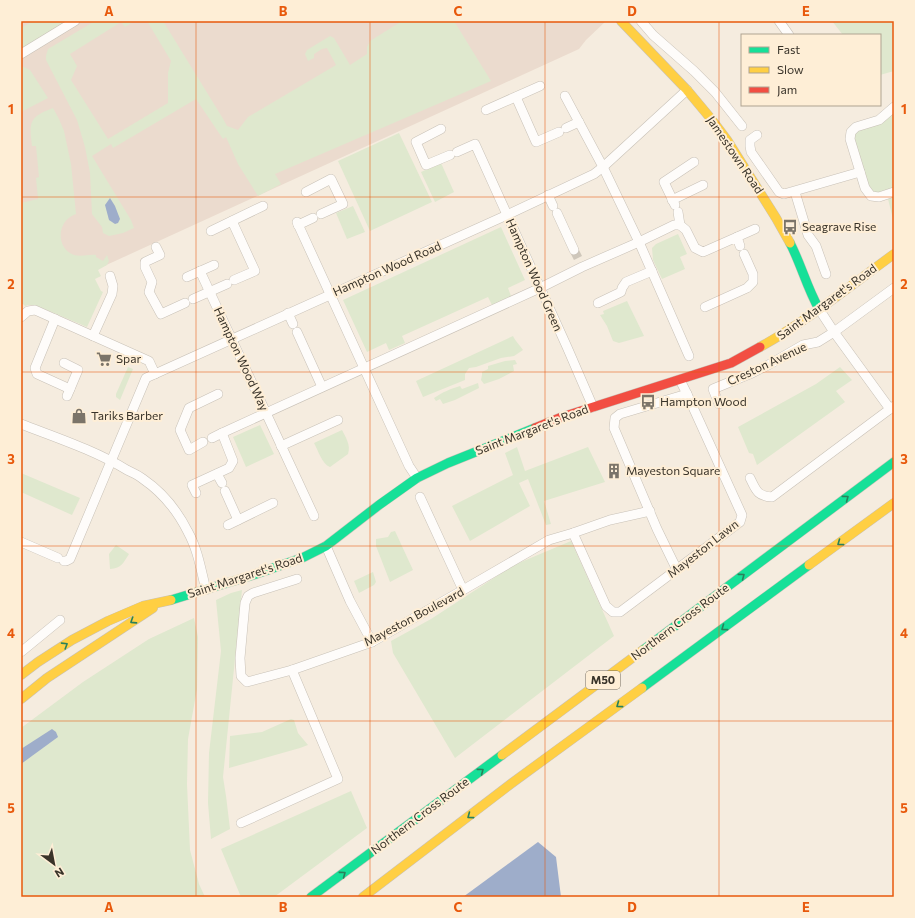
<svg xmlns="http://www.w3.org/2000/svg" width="915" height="918" viewBox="0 0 915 918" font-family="Commissioner,sans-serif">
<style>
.industrial{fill:#ebdbce}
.green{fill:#dfe8ce}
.water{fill:#9eadca}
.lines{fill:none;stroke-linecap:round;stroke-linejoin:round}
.street-tunnel{stroke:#cfc7bb;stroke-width:9;stroke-dasharray:9 4.5;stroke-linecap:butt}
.street-casing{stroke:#c8c1b7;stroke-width:10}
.fast-casing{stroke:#c8c1b7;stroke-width:10}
.slow-casing{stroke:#c8c1b7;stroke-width:10}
.jam-casing{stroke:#c8c1b7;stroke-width:10}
.street{stroke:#fefcfa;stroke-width:9}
.fast{stroke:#16e098;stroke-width:9}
.slow{stroke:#ffcf43;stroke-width:9}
.jam{stroke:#f24e42;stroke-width:9}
.oneway{stroke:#29815b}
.grid{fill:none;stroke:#e8590c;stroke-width:1;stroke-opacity:0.55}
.labels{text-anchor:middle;stroke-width:4;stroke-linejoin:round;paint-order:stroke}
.shield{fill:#feeed6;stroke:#746b5d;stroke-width:1}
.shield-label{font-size:11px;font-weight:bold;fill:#393329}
.street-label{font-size:12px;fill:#393329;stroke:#feeed6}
.poi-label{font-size:12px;fill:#393329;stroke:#feeed6;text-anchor:start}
.neatline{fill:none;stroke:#e8590c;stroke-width:1.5}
.grid-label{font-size:13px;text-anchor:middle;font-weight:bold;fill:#e8590c}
</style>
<rect width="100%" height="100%" fill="#f5ecdf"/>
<path class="industrial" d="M21 21H606L586 40 579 49 21 304Z"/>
<g class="green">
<path d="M33 21H66L21 50V28Z"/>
<path d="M95 21H132L130 24 125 27 121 22 70 54 77 66 71 80 108 139 168 103V73L171 61 147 21H163L222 117 227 126 238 130 248 117 336 65 327 48 322 49 314 54V58L308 61 305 54 307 50 330 36 334 38 350 65 367 54V47L370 41 402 21H454L491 81 275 174 281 184 258 196 238 164 226 137 223 139 196 99 113 148 111 144 92 156 131 220 134 228 123 233 109 236 103 233 102 227 92 214 90 173 85 147 77 120 46 60V56L48 49Z"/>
<path d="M832 21H894V71L880 75V35H843Z"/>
<path d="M21 67H24L30 70 48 98 21 112Z"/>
<path d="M894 107V223L887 195 871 196 851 132Z"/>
<path d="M53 108 59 119 64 131 71 164 76 214C57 220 55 248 74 255 82 257 89 254 96 255V257L103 261 107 255 109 261 107 265 98 270 101 276 95 279 101 291 103 292 87 327 35 305H29L25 306 23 304H21V203L38 199 36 178 39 177 36 146H32C29 122 29 117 53 108Z"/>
<path d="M399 133 432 202 370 231 338 161Z"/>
<path d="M441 163 454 192 435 202 421 172Z"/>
<path d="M353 206 365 232 347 239 336 213Z"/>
<path d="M501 227 525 280 508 288 511 296 492 305 488 297 402 336 405 343 389 350 386 343 367 352 343 300Z"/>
<path d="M678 234 687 254 680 257 685 269 662 279 653 260 652 248 656 244Z"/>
<path d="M627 301 644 336 619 343 613 341 607 326 600 315 604 314 603 311Z"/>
<path d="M513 336C515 341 520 345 523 350L514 356 501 358 487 363 476 367 469 368 465 374V380L423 397 416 381Z"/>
<path d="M515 360 517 364 513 365 514 371 499 379 484 384 481 380 482 375V372L488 369V366L505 361Z"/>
<path d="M128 367 133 369 120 400 116 397V394Z"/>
<path d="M840 367 852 380 836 391 845 402 757 465 753 454 749 453 738 427 816 384Z"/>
<path d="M478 383 479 388 455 400 443 404 440 399 436 401 434 398C443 392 450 389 460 386L462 389Z"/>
<path d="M260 425 274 454 246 467 233 437Z"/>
<path d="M342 430C346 438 351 445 348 454L330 467C322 464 318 450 314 443Z"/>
<path d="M517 447 525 471 588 447 605 482 544 501 551 524 546 525 528 479 519 483 530 506 470 541 452 506 513 475 505 453Z"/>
<path d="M21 473 80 498 72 515 21 492Z"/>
<path d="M395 531 413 570 390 582 376 546V539L388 537 391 532Z"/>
<path d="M571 541 614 636 455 758 393 653 391 641 431 619 514 565Z"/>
<path d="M116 545 129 554C123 563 122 568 110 569L109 554Z"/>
<path d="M373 572 376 582 374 585 359 593 354 581Z"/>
<path d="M242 590 223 777 226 796 230 829 211 839 208 803 209 753 221 651 216 600 231 593Z"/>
<path d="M194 618 198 637 197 689 188 739 187 784 190 850 199 884 205 897H21V728L83 682 149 639Z"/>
<path d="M291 719 294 720 298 733 308 745 300 748 229 768 230 736 262 732Z"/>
<path d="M351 791 367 828 274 897H241L221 849Z"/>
</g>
<g class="water">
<path d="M110 198 115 206 120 219 118 223 115 224 109 220 105 205Z"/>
<path d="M52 729 56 732 58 737 21 764V749Z"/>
<path d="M538 842 556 857 561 897H463Z"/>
</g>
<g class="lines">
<path class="street-tunnel" d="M574 250 578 258"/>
<g class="street-casing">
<g id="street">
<path d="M641 21 653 35 694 71 715 92 742 126"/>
<path d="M779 21 789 35"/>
<path d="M21 54 75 21"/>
<path d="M565 96 603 167 639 242 689 356"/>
<path d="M516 97 536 142 559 132"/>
<path d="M894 107 879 120 856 127 851 132 850 139 865 188 871 196 879 197 894 192"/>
<path d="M486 110 540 86"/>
<path d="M566 128 579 122"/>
<path d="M441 129 416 142 426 165 450 155"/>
<path d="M757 135 750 140V146L751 152 779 192 784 194 860 172"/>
<path d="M457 152 475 144 567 347 593 407"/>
<path d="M306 192 331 179 343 204 321 214"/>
<path d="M795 192 808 235 816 246 826 274"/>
<path d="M548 195 553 206"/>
<path d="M672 200 703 185"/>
<path d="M675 205 664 182 694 162"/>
<path d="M678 212 680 225"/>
<path d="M557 213 574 250"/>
<path d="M232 221 255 271 234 280"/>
<path d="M297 222 409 466 417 478"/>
<path d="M298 225 313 218"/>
<path d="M211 231 263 206"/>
<path d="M737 237 755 229"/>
<path d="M156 247 160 255 145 262V267L152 282 149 292 161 314 185 303"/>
<path d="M200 271 314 516"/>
<path d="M187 277 214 265"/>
<path d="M193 299 227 284"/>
<path d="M598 303 621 292 622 288 626 282 652 271"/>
<path d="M705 307 747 288 753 282V274L744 254"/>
<path d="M819 309 834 332 890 409"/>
<path d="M288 313 293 324"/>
<path d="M21 317 28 311 35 310 149 361 155 374"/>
<path d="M55 319 35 368 37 374 70 389"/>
<path d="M297 332 322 387"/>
<path d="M93 336 112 294 113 286 110 276"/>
<path d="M64 363 78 370 67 396"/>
<path d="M719 404 713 389 752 373 770 364 803 345 818 342 834 332 894 288"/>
<path d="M21 424C57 438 94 450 127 470 133 473 138 475 143 479 162 492 178 512 188 532 198 550 201 570 206 590"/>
<path d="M212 438 222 433"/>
<path d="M203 442 189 450 180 430 189 408 218 394"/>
<path d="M281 446 338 420"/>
<path d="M217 474 222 483"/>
<path d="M750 478C756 490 757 496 772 497L894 406"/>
<path d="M225 491 238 520"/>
<path d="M196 493 192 485 229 468 233 461 222 433 540 288 582 267 639 242 674 225H680L686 230 695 248 703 252 737 237 740 246"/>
<path d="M420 497 463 590"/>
<path d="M228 525 273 503"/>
<path d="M573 533 606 606 613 612H620L740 522 742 515 687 394 680 380"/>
<path d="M21 542 58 558"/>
<path d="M326 546 350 601 372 642"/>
<path d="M64 561H66L70 559 146 378 507 215 594 174 603 167 687 90"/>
<path d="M677 570 657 529 614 428 615 418 620 414 687 394"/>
<path d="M297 579 253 593 248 596 245 603 240 658 241 676 247 682 292 670 372 642 463 590 549 540 573 533 610 520 650 511"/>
<path d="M21 652 60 620"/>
<path d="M241 823 338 779 292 670"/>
</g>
</g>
<g class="fast-casing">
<g id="fast">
<path d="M790 243C801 264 807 288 819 309"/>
<path d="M171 600 250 576 302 558 326 546 379 505 417 478 448 463 535 428"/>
<path d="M643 650 894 462"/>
<path d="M642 688 809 565"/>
<path d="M311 897 502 755"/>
</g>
</g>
<g class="slow-casing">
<g id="slow">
<path d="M621 21 687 90 712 120 727 140 776 218 790 243"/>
<path d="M760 347C807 321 850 286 894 254"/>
<path d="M809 565 894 503"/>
<path d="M21 675 38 662 72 640 108 621 143 606 171 600"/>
<path d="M21 699 47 678 153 608"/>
<path d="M502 755 643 650"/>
<path d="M363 897 512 783 642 688"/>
</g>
</g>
<g class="jam-casing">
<path id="jam" d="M535 428 562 417 731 363 760 347"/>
</g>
<use href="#street" class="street"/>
<use href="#fast" class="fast"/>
<use href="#slow" class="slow"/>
<use href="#jam" class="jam"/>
</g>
<defs><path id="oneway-chevron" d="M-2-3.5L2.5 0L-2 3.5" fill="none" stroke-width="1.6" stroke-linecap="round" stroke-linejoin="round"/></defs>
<g class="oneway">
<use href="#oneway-chevron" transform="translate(846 498) rotate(-37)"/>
<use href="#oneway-chevron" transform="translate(840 543) rotate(144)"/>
<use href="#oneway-chevron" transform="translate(742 576) rotate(-37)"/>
<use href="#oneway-chevron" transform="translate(133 621) rotate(147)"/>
<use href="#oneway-chevron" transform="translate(724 628) rotate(144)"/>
<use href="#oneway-chevron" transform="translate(65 645) rotate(-32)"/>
<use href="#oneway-chevron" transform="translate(619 705) rotate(144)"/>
<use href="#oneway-chevron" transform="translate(481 771) rotate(-37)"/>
<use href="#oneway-chevron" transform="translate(470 816) rotate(143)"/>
<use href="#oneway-chevron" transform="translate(343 874) rotate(-37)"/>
</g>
<path class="grid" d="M196 21V897M370 21V897M545 21V897M719 21V897M21 197H894M21 372H894M21 546H894M21 721H894"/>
<defs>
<g id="bus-bare" transform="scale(1.2)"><path d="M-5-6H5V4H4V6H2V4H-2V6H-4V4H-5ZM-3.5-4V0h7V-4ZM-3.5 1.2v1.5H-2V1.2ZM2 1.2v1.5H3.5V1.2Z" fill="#7b7469" stroke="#feeed6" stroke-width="2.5" paint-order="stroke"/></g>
<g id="supermarket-bare" transform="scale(1.2)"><path d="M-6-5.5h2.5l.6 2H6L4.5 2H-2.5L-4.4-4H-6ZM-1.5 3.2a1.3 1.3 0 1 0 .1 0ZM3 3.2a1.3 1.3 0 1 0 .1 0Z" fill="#7b7469" stroke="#feeed6" stroke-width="2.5" paint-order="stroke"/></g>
<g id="shop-bare" transform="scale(1.2)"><path d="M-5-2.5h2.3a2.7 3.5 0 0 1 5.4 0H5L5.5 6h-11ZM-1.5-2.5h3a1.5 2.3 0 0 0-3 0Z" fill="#7b7469" stroke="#feeed6" stroke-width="2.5" paint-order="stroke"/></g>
<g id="building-bare" transform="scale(1.2)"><path d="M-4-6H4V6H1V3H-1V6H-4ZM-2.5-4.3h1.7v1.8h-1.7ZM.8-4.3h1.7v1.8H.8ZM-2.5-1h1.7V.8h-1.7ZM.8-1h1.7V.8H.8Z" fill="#7b7469" stroke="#feeed6" stroke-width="2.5" paint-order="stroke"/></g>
</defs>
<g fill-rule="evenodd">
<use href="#bus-bare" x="790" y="227"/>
<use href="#supermarket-bare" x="104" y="359"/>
<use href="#bus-bare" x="648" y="402"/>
<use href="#shop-bare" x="79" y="416"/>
<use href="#building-bare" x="614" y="471"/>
</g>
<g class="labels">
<rect class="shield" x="586" y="671" width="34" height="18" rx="3"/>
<g class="shield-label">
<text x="603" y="684">M50</text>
</g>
<g class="street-label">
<text transform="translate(735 155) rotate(56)" y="4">Jamestown Road</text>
<text transform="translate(387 269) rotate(-24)" y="4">Hampton Wood Road</text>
<text transform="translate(534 275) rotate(66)" y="4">Hampton Wood Green</text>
<text transform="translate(827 302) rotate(-36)" y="4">Saint Margaret's Road</text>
<text transform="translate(241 359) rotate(65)" y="4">Hampton Wood Way</text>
<text transform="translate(767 364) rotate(-25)" y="4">Creston Avenue</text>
<text transform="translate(532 430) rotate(-21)" y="4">Saint Margaret's Road</text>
<text transform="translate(703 549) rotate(-38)" y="4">Mayeston Lawn</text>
<text transform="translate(245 576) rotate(-18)" y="4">Saint Margaret's Road</text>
<text transform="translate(414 617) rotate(-28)" y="4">Mayeston Boulevard</text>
<text transform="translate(680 622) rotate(-37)" y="4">Northern Cross Route</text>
<text transform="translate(420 816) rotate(-37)" y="4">Northern Cross Route</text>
</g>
<g class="poi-label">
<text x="802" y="231">Seagrave Rise</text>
<text x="116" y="363">Spar</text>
<text x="660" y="406">Hampton Wood</text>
<text x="91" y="420">Tariks Barber</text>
<text x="626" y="475">Mayeston Square</text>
</g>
</g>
<rect width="915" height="918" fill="none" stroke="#feeed6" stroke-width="44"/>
<rect x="741" y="34" width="140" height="72" fill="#feeed6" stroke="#afa391"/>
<rect x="749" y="47" width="20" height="6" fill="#16e098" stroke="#afa391"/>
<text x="777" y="54" font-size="12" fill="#393329">Fast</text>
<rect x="749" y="67" width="20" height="6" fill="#ffcf43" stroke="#afa391"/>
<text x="777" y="74" font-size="12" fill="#393329">Slow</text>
<rect x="749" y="87" width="20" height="6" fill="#f24e42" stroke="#afa391"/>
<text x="777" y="94" font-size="12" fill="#393329">Jam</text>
<g transform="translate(54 864) rotate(148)" stroke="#feeed6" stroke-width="3" paint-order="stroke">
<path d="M0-3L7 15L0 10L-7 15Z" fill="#393329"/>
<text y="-6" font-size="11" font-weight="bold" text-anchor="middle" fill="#393329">N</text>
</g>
<rect x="22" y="22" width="871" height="874" class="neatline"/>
<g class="grid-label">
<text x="109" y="16">A</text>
<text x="283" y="16">B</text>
<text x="458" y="16">C</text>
<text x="632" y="16">D</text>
<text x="806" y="16">E</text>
<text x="11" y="114">1</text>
<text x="904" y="114">1</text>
<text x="11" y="289">2</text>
<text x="904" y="289">2</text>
<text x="11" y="464">3</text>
<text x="904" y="464">3</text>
<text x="11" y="638">4</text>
<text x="904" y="638">4</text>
<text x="11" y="813">5</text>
<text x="904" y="813">5</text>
<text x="109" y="912">A</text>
<text x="283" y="912">B</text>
<text x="458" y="912">C</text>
<text x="632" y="912">D</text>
<text x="806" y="912">E</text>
</g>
</svg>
